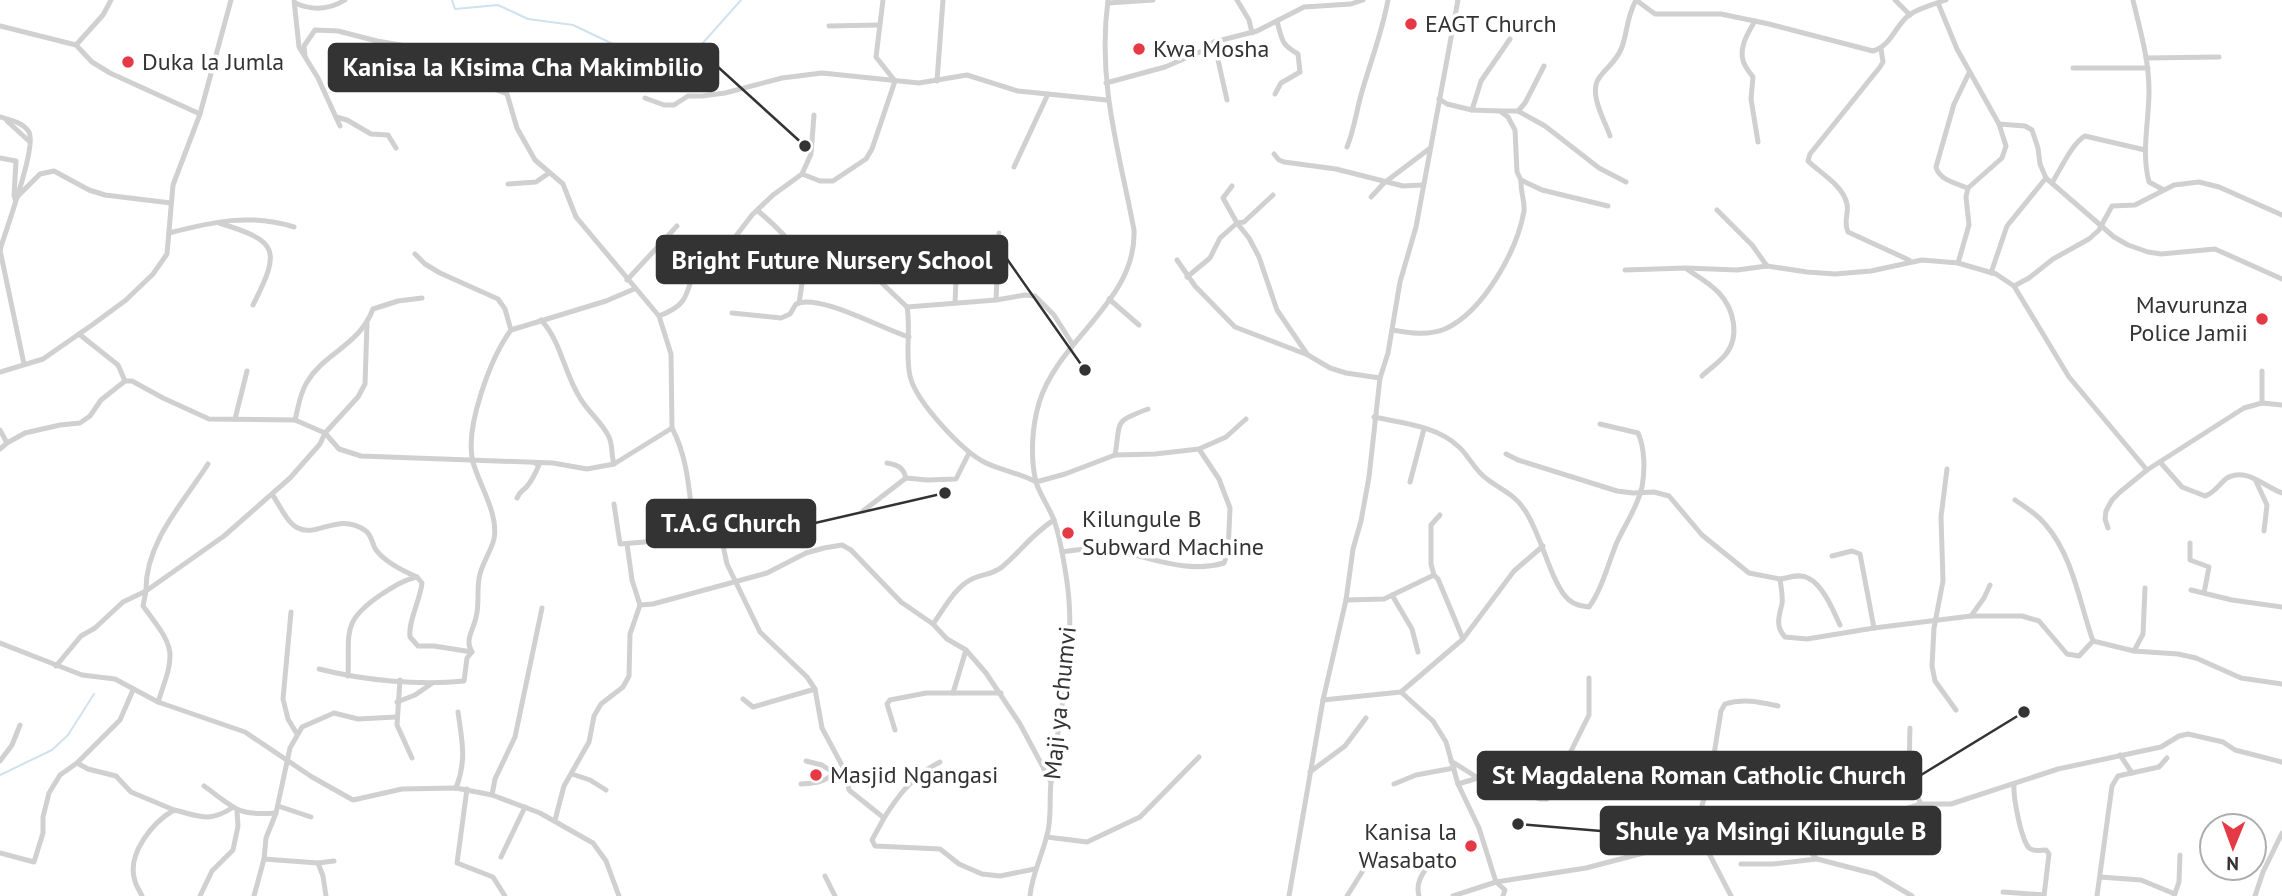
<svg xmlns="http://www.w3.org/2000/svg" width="2282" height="896" viewBox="0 0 2282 896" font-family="'PT Sans',sans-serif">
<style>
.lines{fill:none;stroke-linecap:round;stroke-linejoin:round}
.stream{stroke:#cfe2ee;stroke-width:2}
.minor{stroke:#d0d0d0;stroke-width:5}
.poi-dot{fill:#e63946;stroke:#fff;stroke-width:2.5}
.labels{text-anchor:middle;stroke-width:7;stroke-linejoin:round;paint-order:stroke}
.poi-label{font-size:24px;fill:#333;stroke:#fff;text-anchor:start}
.street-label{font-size:24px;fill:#333;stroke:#fff}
.leader{fill:none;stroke:#333;stroke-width:2.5}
.callout-dot{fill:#333;stroke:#fff;stroke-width:2.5}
.callout{fill:#333;stroke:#333;stroke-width:2.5}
.callout-label{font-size:26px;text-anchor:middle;font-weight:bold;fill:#fff}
</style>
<rect width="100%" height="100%" fill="#fff"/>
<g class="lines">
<g class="stream">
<path d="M452 0 455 9 498 5 528 19 573 25 655 64 685 63 741 0"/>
<path d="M0 775 52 750 68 735 94 694"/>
</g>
<g class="minor">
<path d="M294 0 299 47 318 78 340 126"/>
<path d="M1237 0 1249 20 1252 33"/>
<path d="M1636 0 1655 14H1721L1769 24 1873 51C1891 46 1895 26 1909 15 1919 8 1934 4 1946 0"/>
<path d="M1895 0 1910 15"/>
<path d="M2133 0C2140 30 2149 59 2149 91 2149 122 2141 151 2149 182L2162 189"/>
<path d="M295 3C313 11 329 10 345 0"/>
<path d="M1108 3 1153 0"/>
<path d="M1938 3 1957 49 1999 124 2006 146 2002 158 1968 188 1966 197 1969 225 1958 263"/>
<path d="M1755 21C1747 34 1736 52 1746 67 1748 71 1751 74 1753 77L1751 99 1758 142"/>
<path d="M0 26 76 45 92 62 110 73 200 114"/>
<path d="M829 26 879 25"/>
<path d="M1214 42 1227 100"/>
<path d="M76 45 103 15 111 0"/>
<path d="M1881 49 1883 62 1880 67 1810 154 1808 161C1820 173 1843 185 1847 204 1849 214 1843 222 1848 232L1909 260"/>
<path d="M2146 58 2219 57"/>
<path d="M2073 68H2148"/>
<path d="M937 81 943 0"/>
<path d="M1106 83 1165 67 1202 51 1214 42 1257 31 1304 7 1351 4 1363 0"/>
<path d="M1275 94 1281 83 1300 72 1298 54C1281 44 1282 40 1277 21"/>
<path d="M645 98 664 105H674L688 96H702L725 93 782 78 822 73 919 83 967 75 1018 91 1107 100"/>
<path d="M1439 99 1447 104 1472 110 1500 111 1508 117 1515 130 1517 172 1521 180 1542 190 1608 206"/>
<path d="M1472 110 1481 81 1510 39"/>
<path d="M1500 111H1518L1525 103 1544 66"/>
<path d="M1518 111 1545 126 1599 168 1626 182"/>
<path d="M0 117C10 120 23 122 29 132 37 147 6 229 0 250"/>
<path d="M336 117 347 120 371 134 388 135 396 148"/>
<path d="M7 121 30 142"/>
<path d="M1999 124 2025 126 2032 130 2038 148 2040 164 2046 178 2114 237 2128 245 2148 252 2161 254 2215 249 2282 279"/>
<path d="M1610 136C1605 121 1588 93 1599 78 1607 66 1616 63 1622 47 1628 30 1626 19 1636 0"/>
<path d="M1347 147C1354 130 1356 113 1361 95 1370 63 1382 33 1388 0"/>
<path d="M1274 154 1279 160 1284 162 1336 169 1403 186 1423 185"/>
<path d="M0 158 16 161 14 196"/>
<path d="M1014 167 1048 94"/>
<path d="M802 174 820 181H833L866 159 872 149 895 81 876 57 883 0"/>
<path d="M2052 183C2060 170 2073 142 2085 136L2145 150"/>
<path d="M508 184 536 182 549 173"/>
<path d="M1968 188C1957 184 1939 180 1936 167L1954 104 1969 73"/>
<path d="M1273 195 1244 222 1237 223 1249 238 1259 257 1277 310 1307 354"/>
<path d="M1371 197 1384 183 1429 149"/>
<path d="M15 199 40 174 54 171 89 190 105 195 171 203"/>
<path d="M1717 210 1752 245 1767 266"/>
<path d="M758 211C776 226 794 243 805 264L799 303"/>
<path d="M219 223C279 241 281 250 253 305"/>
<path d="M169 233C212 222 250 213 294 227"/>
<path d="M0 250 24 364"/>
<path d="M415 254 425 264 440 273 498 299 505 309 511 330"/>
<path d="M731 255 736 236 752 215 773 195 802 174 811 154 814 115"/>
<path d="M1177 260 1195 286 1235 327 1308 355 1330 368 1346 373 1380 378"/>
<path d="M866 268 907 307C911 329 905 354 910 376 916 402 963 452 986 463 1003 471 1020 473 1036 482L1065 474 1115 455 1155 454 1199 449 1226 437 1246 419"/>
<path d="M1625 270 1686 268 1737 270 1767 266 1807 272 1835 274 1871 271 1922 260 1958 263 1996 274 2014 286 2069 377 2147 470"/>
<path d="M1688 270C1699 277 1711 284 1719 293 1734 309 1740 336 1726 354 1720 362 1709 369 1702 376"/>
<path d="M1991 273 2007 226 2046 178"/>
<path d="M1187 277 1210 258 1220 238 1237 223 1223 198 1232 186"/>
<path d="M627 280 677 226"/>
<path d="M2014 286 2029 278 2053 259 2089 239 2099 230 2112 206 2135 205 2174 185 2199 182 2219 187 2282 215"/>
<path d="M1109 299 1139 325"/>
<path d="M996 300 999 233"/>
<path d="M955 303 957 259"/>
<path d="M907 307 996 300 1025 295 1035 296 1054 315 1073 345"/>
<path d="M732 313 781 318 790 314 796 304C819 293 882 329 909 337"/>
<path d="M659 316C688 305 686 295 695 268L720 256 742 255"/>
<path d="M541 320C561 341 564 373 580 398 588 412 602 422 609 437 613 446 611 454 614 464"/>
<path d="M1392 330C1409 333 1428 336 1445 329 1483 312 1517 251 1524 211 1525 200 1520 191 1521 180"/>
<path d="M79 334 118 365 125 381"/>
<path d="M2262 371V403"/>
<path d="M0 372 43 359 92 325 126 300 153 274 167 254 173 185 200 114 231 0"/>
<path d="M1374 417C1402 423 1437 426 1459 447 1469 456 1475 471 1487 479 1500 489 1514 494 1524 509 1541 532 1551 585 1569 600 1575 605 1581 606 1589 607 1602 589 1608 564 1617 542 1625 525 1638 506 1642 487 1645 471 1645 448 1638 433L1600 424"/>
<path d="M235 419 247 371"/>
<path d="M295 420C298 408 300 393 307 382 325 352 359 346 373 309L398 301 422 298"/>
<path d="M672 428C690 462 689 499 695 536"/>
<path d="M0 430 7 443"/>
<path d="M0 449 7 443 25 433 60 425 80 423 90 416 101 400 125 381H132L163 398 209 419 295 420 325 433 339 449 361 456 553 463 587 469 614 464 672 428 671 354 659 316 576 217 563 184 535 160 517 128 507 94 465 77 433 53 424 49 377 41 338 31 315 30 304 46 305 56"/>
<path d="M1506 454 1518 460 1617 491 1633 493 1654 492 1669 496 1702 535 1749 573 1780 579C1781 587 1783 596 1782 604 1779 616 1775 626 1785 637L1807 639 1874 628 1971 616H2022L2039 621 2067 654 2079 656 2093 641 2134 651 2178 654 2196 658 2241 678 2282 684"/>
<path d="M1115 455C1121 420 1113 422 1148 409"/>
<path d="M2160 462 2182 487 2205 496C2215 493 2219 484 2227 478 2246 467 2265 487 2282 493"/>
<path d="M887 463C898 465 903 467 906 478"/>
<path d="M1947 469 1941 517 1943 581 1934 628 1932 666 1935 681 1956 710"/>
<path d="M2255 479 2267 505 2264 531"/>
<path d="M1410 482 1424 429"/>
<path d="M272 494C279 504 287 523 298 528 317 538 339 511 366 531 372 536 372 544 376 550 385 562 403 571 417 577"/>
<path d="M517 498C520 490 524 491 528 485 532 480 536 472 539 465L535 463"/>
<path d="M2015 500C2025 507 2037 514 2045 524 2073 556 2079 601 2093 641"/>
<path d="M614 504 620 544 682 539 714 532 721 536 727 564 760 632 807 677 815 689 822 728 845 771 849 790 884 818 872 840 875 846 940 849 959 864 982 874 1000 876 1035 869"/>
<path d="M863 511 906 478 927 480 956 479 969 453"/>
<path d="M2108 528 2105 519 2106 511 2112 500 2120 492 2147 470 2244 408 2262 403 2282 405"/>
<path d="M2190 543V560L2209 567 2204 593"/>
<path d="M627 544 632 580 640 605"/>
<path d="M1062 552C1076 550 1091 547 1105 549 1145 554 1182 575 1224 563L1228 552 1230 508 1219 479 1199 449"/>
<path d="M1832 556 1852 551 1860 554 1874 628"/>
<path d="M1780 579C1788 578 1800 573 1808 578 1823 585 1833 610 1840 625"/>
<path d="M2191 590 2232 600 2282 607"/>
<path d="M1392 595 1412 629 1418 652"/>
<path d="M1346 600 1384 599 1434 575 1431 564V525L1440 515"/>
<path d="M291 612 283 699 288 719 297 734"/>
<path d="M1971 616 1984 598 1990 585"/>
<path d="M933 624C944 609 955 587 972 579 982 574 992 575 1002 567 1020 552 1033 533 1054 520"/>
<path d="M1463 639 1514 571 1543 546"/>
<path d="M0 643 82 675 115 679 158 702 245 732 312 777 353 800 402 789 456 788 492 795 540 813 593 843 606 861 619 896"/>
<path d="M2134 651 2143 634 2145 588"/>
<path d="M56 666 81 636 95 628 123 602 146 591C145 542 184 502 208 464"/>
<path d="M319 669C362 680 419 686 464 681L467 658 472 652C464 640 474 629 476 617 480 603 476 587 480 574 483 562 491 551 494 539 499 514 479 485 473 462 464 428 491 357 511 330L606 301 634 289"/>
<path d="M348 676C350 633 340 622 382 594 393 587 403 580 417 577L422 583C420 601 408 621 410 637L418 646H434L472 652"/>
<path d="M400 680 397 725 412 758"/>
<path d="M1401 692 1433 721 1446 742 1458 784 1479 828 1496 882 1505 890 1503 896"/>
<path d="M953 693 966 650"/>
<path d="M743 699 753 707 815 689"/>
<path d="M1323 700 1401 692 1463 639 1438 579 1434 575"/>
<path d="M158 702C176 650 176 650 143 606L146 591 224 536 290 478 320 444 325 433 358 397 365 384 367 324"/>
<path d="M397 702 415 695 431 684"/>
<path d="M1910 728C1909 755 1908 780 1921 804"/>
<path d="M895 730 887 704 890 700 926 693H1001"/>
<path d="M2120 755 2132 773"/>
<path d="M0 761 12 745 20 725"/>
<path d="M806 761 822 765 834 773 845 771"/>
<path d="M1451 761 1478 778 1540 799H1547L1589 715V678"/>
<path d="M77 763 88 769 116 776 131 792 174 810"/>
<path d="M1310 772 1345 746 1366 718"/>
<path d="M572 774 590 780 606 790"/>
<path d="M801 784C814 783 824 783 834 773"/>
<path d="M1394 784 1416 775 1454 768"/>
<path d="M1458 784 1478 778"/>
<path d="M2014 785C2013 797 2021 839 2029 848 2033 852 2041 850 2046 850L2049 854 2044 896"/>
<path d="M204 786C235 808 236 816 276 813"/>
<path d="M456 788C467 760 462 741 458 712"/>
<path d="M467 789 457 863 493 877 505 896"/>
<path d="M492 795 495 779 515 737 542 608"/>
<path d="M278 806 311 817"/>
<path d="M884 818C899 794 914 775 940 762"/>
<path d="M555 820 564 786 589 742 594 716 601 704 623 687 629 676 630 634 640 605 653 604 767 573 806 553 824 548 842 545 851 550 901 602 933 624 947 639 966 650 986 673 1020 724 1051 782"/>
<path d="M1805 820 1803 838 1807 849 1817 859 1875 874 1912 896"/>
<path d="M1047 837 1087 842 1140 817 1199 757"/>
<path d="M0 853 34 862 43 833V817L49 793 60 775 77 763 120 720 133 690"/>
<path d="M501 857 525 807"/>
<path d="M264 859 318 863 334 861"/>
<path d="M318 863 323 876 326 896"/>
<path d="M1741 864H1773L1817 859"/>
<path d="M825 876 835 896"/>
<path d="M2100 877 2141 880 2175 894"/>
<path d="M2003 892 2044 895"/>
<path d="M142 896C140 891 136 886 135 881 126 854 153 822 174 810 200 816 208 823 232 808"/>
<path d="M200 896 212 871 233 850 238 826 237 811"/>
<path d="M254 896 264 859 266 838 276 813 290 748 302 727 334 713 358 719 396 717"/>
<path d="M1030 896C1032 874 1042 856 1047 835 1052 818 1049 800 1051 782 1058 716 1077 650 1067 582 1064 562 1061 540 1054 520 1049 507 1040 495 1036 482 1030 457 1032 427 1039 403 1058 339 1137 301 1134 230 1119 151 1097 82 1108 0"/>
<path d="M1289 896 1323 700 1346 600 1353 549 1361 521 1369 477 1380 378 1388 353 1400 282 1416 227 1458 0"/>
<path d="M1347 896 1364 869"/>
<path d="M1419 896C1415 881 1424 872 1432 860"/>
<path d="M1453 896 1496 882 1586 868 1701 838 1727 835 1761 825 1805 820 1849 824 1870 820 1921 804H1951L2058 769 2161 747 2179 736 2188 734 2223 742 2235 750 2282 762"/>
<path d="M1731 896 1701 838 1697 822 1710 779 1721 711 1725 704C1743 698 1760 702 1778 706"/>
<path d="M2097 896 2112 786 2118 776 2159 767 2167 758"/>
<path d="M2174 896 2179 882 2180 855"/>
<path d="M2255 896 2263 872 2282 833"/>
</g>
</g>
<g class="poi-dot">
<circle cx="1411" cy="24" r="7"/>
<circle cx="1139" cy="49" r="7"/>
<circle cx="128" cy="62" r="7"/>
<circle cx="2262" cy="319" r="7"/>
<circle cx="1068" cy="533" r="7"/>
<circle cx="816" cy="775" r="7"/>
<circle cx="1471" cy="846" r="7"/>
</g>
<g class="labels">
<g class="poi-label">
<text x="1425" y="32">EAGT Church</text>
<text x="1153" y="57">Kwa Mosha</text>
<text x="142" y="70">Duka la Jumla</text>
<text x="2248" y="313" text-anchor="end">Mavurunza<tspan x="2248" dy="28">Police Jamii</tspan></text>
<text x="1082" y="527">Kilungule B<tspan x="1082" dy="28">Subward Machine</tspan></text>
<text x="830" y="783">Masjid Ngangasi</text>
<text x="1457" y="840" text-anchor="end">Kanisa la<tspan x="1457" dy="28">Wasabato</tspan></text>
</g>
<g class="street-label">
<text transform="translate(1060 703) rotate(-84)" y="8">Maji ya chumvi</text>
</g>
</g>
<path class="leader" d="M805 146L718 67M1085 370L1007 259M945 493L815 523M2024 712L1921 775M1518 824L1601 831"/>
<g class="callout-dot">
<circle cx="805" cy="146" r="7"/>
<circle cx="1085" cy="370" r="7"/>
<circle cx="945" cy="493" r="7"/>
<circle cx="2024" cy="712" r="7"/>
<circle cx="1518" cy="824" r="7"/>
</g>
<g class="callout">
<rect x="329" y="44" width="389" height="47" rx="7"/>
<rect x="657" y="236" width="350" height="47" rx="7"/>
<rect x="647" y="500" width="168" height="47" rx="7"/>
<rect x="1478" y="752" width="443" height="47" rx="7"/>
<rect x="1601" y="807" width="339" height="47" rx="7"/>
</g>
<g class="callout-label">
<text x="523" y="76">Kanisa la Kisima Cha Makimbilio</text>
<text x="832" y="269">Bright Future Nursery School</text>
<text x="731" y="532">T.A.G Church</text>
<text x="1699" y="784">St Magdalena Roman Catholic Church</text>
<text x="1771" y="840">Shule ya Msingi Kilungule B</text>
</g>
<g transform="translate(2233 847) rotate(181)"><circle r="33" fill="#ffffff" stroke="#adadad" stroke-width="2"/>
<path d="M0-5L12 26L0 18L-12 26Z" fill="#e63946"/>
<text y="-10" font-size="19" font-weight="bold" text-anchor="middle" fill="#333333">N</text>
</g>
</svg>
